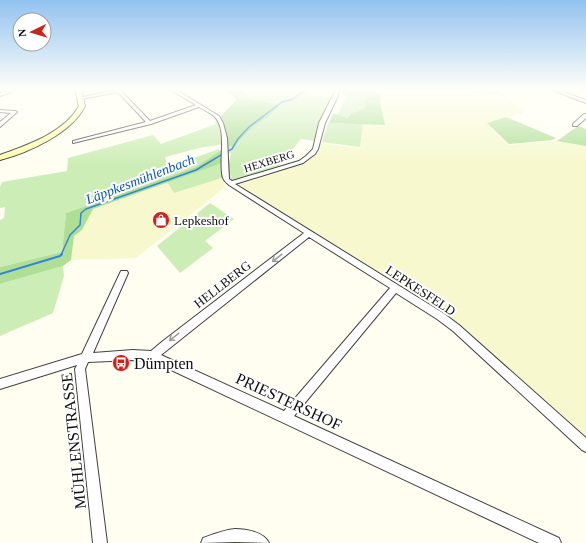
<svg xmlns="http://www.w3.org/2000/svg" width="586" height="543" viewBox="0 0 586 543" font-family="Georgia,serif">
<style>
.farmland{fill:#f7f8ce}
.green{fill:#cdedb7}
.forest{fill:#afdf95}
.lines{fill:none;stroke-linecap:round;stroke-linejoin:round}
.stream-far1{stroke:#3285d8;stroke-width:1.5}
.stream{stroke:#3285d8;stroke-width:2}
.street-casing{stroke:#424242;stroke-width:2}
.secondary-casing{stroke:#313131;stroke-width:2}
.street{fill:#fff;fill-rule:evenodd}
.secondary{fill:#fffeac;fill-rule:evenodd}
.oneway{stroke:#9f9f9f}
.labels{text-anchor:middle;stroke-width:4;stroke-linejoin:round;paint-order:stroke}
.far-street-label{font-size:11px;fill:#0f0f0f;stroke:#fff}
.poi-label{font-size:13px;fill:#0f0f0f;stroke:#fff;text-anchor:start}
.street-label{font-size:13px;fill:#0f0f0f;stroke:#fff}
.water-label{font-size:14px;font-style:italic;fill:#0d57ab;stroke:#fff}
.near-poi-label{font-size:16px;fill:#0f0f0f;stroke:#fff;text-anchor:start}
.near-street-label{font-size:16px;fill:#0f0f0f;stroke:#fff}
</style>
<rect width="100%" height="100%" fill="#fffef1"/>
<g class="farmland">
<path d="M371 89H462L506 97 525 112 487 123 509 145 557 141 586 146V441L469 337 238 186 237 184 241 182 307 161 316 153 321 143 360 148 363 124 384 125 380 103 381 93 370 90Z"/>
<path d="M222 178 225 187 136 258 71 260 74 236 82 230 93 209 167 182 174 193Z"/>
</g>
<g class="green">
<path d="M247 89H315L310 92V95L333 98 317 141 301 139 278 167 231 180 227 179 231 177 228 168 231 153 228 154 226 146H232L251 128 280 105 239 98Z"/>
<path d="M462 89H502L506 97Z"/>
<path d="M347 96 366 98 365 110 352 113 347 118 337 115Z"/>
<path d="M217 119 223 144 199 148 165 157 168 167 219 149V152L196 167 66 213 62 252 0 267V220L4 218 5 207 0 208V187L2 182 67 171 68 158 153 135 161 144 216 124 215 121Z"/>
<path d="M328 123 363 124 360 147 322 142Z"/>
<path d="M222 163V178L174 193 167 182Z"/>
<path d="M210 203 234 219 205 241 213 248 180 273 157 246Z"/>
<path d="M63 266 64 276 53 313 0 336V284Z"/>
</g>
<g class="forest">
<path d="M221 89H247L239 98 280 105 269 116 254 126 233 146H226L221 116 237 99Z"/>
<path d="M339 89H362L381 93 380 103 385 125 329 123 333 113 347 118 352 113 365 109 366 98 342 95 343 90Z"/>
<path d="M506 117 556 138 552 140 509 144 487 123Z"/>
<path d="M578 126 586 129V146L557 141Z"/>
<path d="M221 150 222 163 93 209 82 230 74 236 71 260 63 266 0 284V267L62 252 66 213 196 167Z"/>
</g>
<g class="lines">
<g class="stream-far1">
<path d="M228 151 232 149 238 139 249 127 282 102 291 100 307 89"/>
<path d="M61 255 70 235 80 225 81 213 86 209 196 170 221 155"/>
</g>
<path class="stream" d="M0 274 60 256 62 254"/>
<g class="street-casing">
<g id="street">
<path d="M14 89H19L0 96V93Z"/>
<path d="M119 89 150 121 196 105 171 90V89H175L219 116 223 123 227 138 229 179 232 181 299 161 306 156 313 149 319 123 336 89H340L337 98 325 123 318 149 315 154 303 163 235 184 443 313 459 325 586 438V452L582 450 453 331 437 319 396 293 294 416 559 538 561 543H539L152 361 133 360 88 362 85 369 107 543H93L75 369 77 365 0 389V379L82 354 121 271H127L128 273 93 353 133 350 151 351 163 341 304 233 229 185C227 183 224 181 223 178 218 162 228 131 215 117 211 113 204 110 199 107L151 124 73 143V141L146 122 118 92 81 99 79 98ZM309 237 390 288 284 411 161 355Z"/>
<path d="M550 89H555L586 100V103Z"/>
<path d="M0 110 15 111 17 112 0 127V122L11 113 0 112Z"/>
<path d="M584 114H586V118L577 126H573V124Z"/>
<path d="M235 529C246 529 264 532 269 543L235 542 201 543 203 538C214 534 224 530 235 529Z"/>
</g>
</g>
<g class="secondary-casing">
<path id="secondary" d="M75 89H81L85 106C72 133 28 153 0 160V155C27 145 64 133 79 106Z"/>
</g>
<use href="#street" class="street"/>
<use href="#secondary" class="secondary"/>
</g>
<defs><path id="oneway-shaft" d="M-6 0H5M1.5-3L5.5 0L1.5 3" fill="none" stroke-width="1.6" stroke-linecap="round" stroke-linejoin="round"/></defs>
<g class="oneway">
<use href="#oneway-shaft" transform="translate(277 258) rotate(142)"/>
<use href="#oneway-shaft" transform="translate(174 337) rotate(142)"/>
</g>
<linearGradient id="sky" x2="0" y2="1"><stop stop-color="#92c2f0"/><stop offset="0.54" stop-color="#fffff9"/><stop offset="1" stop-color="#fffff9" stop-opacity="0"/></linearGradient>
<rect width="586" height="165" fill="url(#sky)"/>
<defs>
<g id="shop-disc" transform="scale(0.9)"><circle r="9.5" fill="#cb241b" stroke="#fff"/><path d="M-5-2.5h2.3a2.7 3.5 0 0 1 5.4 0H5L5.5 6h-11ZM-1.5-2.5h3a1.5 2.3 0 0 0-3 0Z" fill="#fff"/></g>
<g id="bus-disc" transform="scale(0.9)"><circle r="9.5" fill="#cb241b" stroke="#fff"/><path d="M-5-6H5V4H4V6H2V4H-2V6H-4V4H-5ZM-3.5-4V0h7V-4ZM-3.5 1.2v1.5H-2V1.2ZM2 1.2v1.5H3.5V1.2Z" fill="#fff"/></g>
</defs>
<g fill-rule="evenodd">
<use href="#shop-disc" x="161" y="220"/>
<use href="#bus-disc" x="121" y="363"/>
</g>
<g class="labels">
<g class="far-street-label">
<text transform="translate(269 161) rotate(-17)" y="4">HEXBERG</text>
</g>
<g class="poi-label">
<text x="174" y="225">Lepkeshof</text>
</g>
<g class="street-label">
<text transform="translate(222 284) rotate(-38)" y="5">HELLBERG</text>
<text transform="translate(421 290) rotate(33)" y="5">LEPKESFELD</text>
</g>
<g class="water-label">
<text transform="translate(140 179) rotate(-21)" y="5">Läppkesmühlenbach</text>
</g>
<g class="near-poi-label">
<text x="134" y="369">Dümpten</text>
</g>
<g class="near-street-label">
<text transform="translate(289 401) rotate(25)" y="6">PRIESTERSHOF</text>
<text transform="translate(73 441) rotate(-96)" y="6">MÜHLENSTRASSE</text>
</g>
</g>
<g transform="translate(32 32) rotate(265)"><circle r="19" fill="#ffffff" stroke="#9f9f9f"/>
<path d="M0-3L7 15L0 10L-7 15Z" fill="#cb241b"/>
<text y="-6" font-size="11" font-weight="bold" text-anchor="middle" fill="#0f0f0f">N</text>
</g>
</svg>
